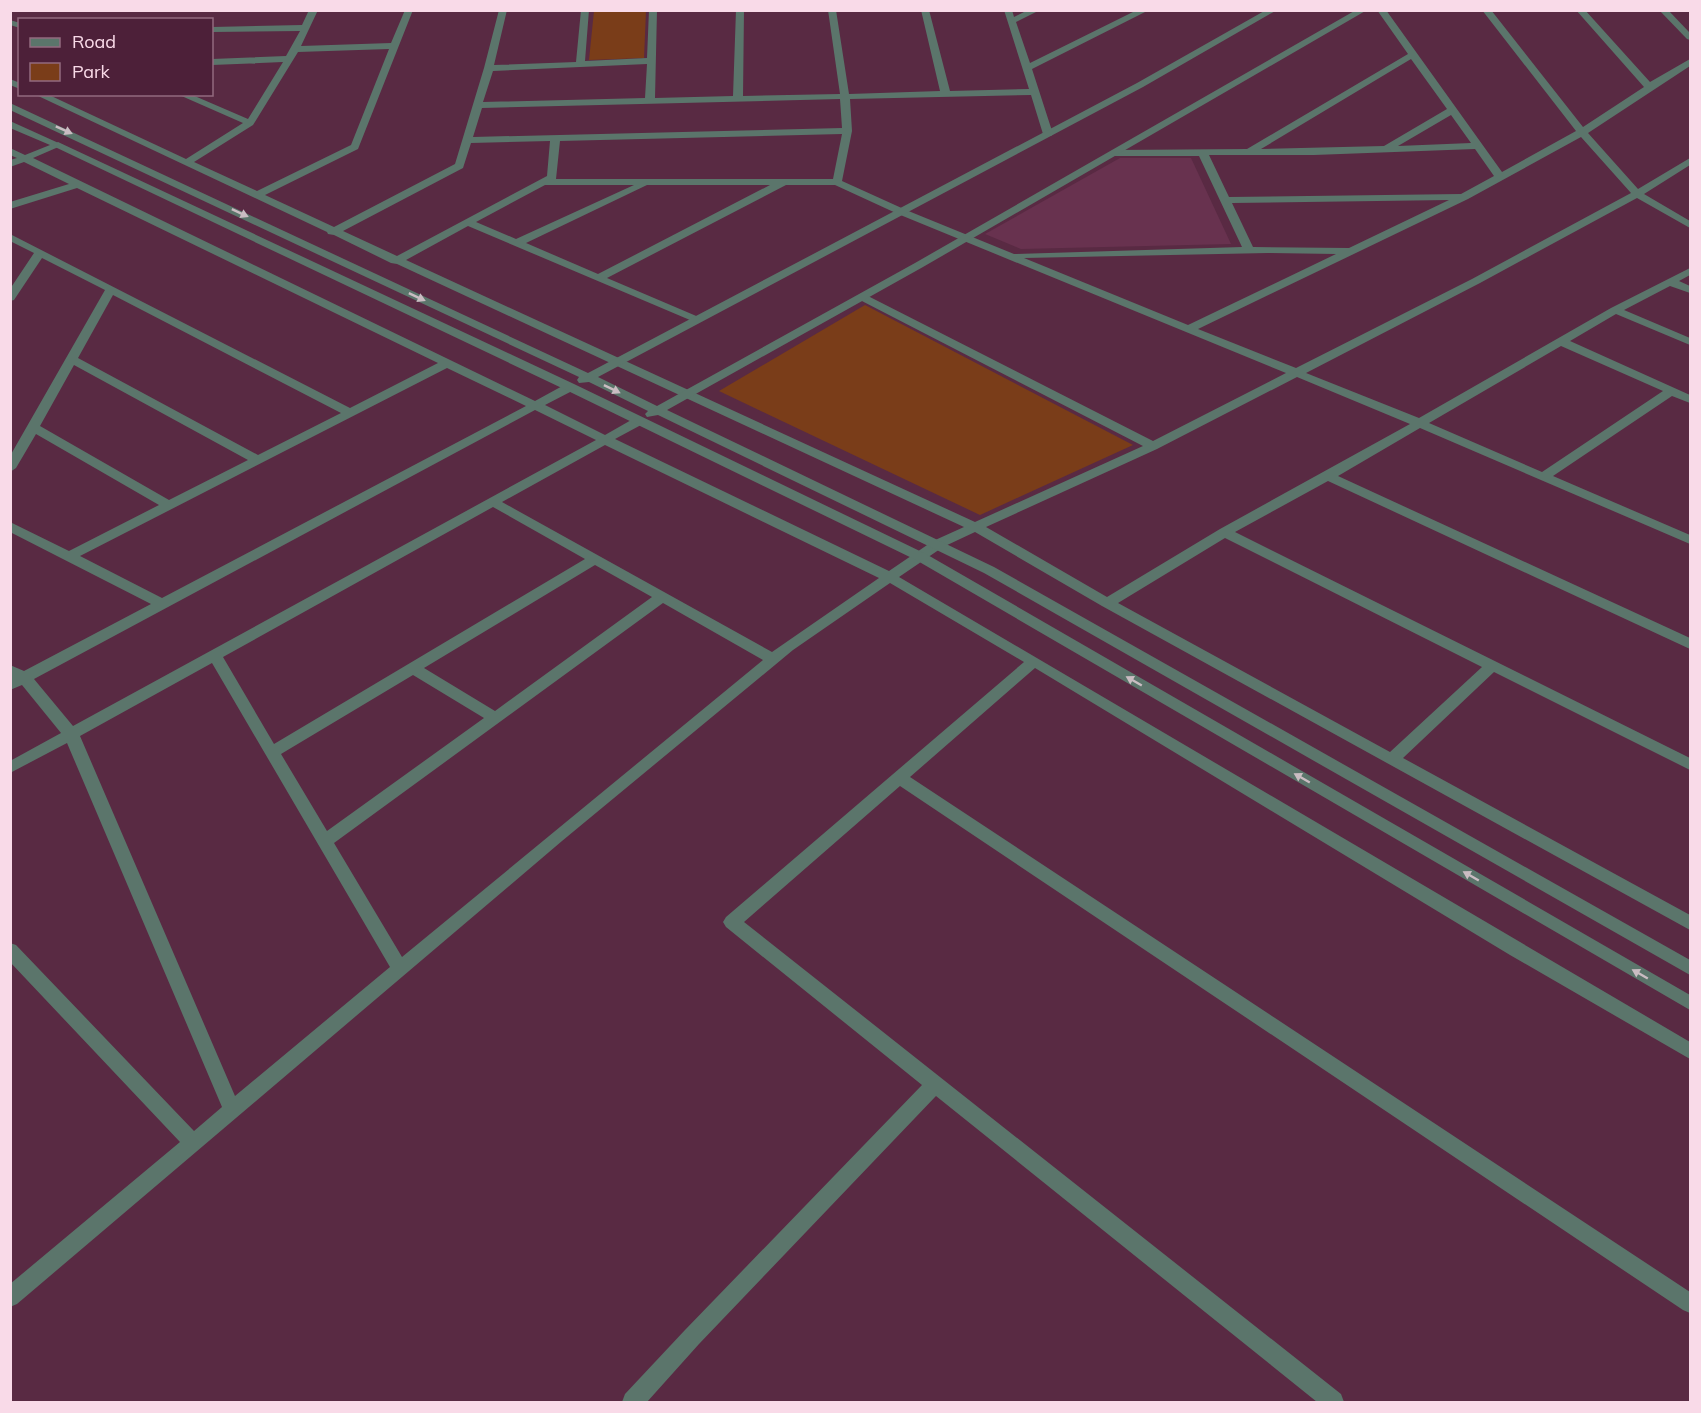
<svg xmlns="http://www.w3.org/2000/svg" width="1701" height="1413" viewBox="0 0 1701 1413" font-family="Mulish,sans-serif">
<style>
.built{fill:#68324f}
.green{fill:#7a3d19}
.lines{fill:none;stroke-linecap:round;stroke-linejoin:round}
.minor{fill:#5b756b;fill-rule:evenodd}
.tertiary{fill:#5b756b;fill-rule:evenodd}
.oneway{fill:#cabcc2}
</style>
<rect width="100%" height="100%" fill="#592a43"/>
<path class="built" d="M1120 158H1191L1231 244 1021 249 985 234Z"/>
<g class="green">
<path d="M594 11H646L644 58 589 60Z"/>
<path d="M865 305 1133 445 980 515 719 391Z"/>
</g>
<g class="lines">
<g class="minor">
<path d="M309 10H318L301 46 391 43 405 10H413L358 149 265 195 334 227 455 164 484 68 499 10H507L494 65 576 62 581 10H589L585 61 647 58 649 10H657L655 98 733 96 736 10H744L743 96 840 94 828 10H836L849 94 940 91 921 10H929L950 91 1029 89 1004 10H1012L1014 17 1028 10H1040L1016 22 1030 63 1137 10H1149L1032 69 1053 134 1051 136 1043 134 1031 95 850 99 852 131 842 181 906 210 1014 254 1242 247 1199 156H1113L1108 153 1113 150 1247 149 1408 54 1377 10H1386L1502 172 1576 131 1482 10H1491L1583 127 1644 87 1576 10H1585L1650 82 1690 59V66L1588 133 1638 189 1690 158V165L1644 194 1690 221V228L1637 198 1480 283 1306 373 1419 418 1611 308 1690 268V275L1679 281 1690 286V293L1670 286 1624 310 1690 338V345L1616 314 1570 341 1690 395V403L1672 396 1553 476 1690 535V544L1420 428 1338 476 1690 638V649L1328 481 1235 532 1690 758V770L1494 672 1403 758 1690 915V930L1102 606 975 532 943 547 899 577 1690 1042V1059L1510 955 1035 668 910 777 1690 1292V1313L1683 1310 900 786 744 922 1341 1394 1344 1402H1317L936 1096 699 1344 647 1402H622L625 1394 685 1330 922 1085 726 927 723 922 726 917 1024 662 890 583 793 650 562 841 17 1304 10 1307V1284L180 1142 10 962V943L16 945 194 1131 222 1107 67 743 10 773V761L61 733 22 685 10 690V665L24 671 151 604 10 532V522L69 551 159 505 36 434 16 468 10 472V456L105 290 42 258 14 300 10 301V289L34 253 10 241V234L350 408 438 363 77 188 10 209V202L69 184 24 162 10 167V160L17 158 10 155V148L25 155 50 145 10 128V121L63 145 33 158 535 401 566 384H574V390L545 405 605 435 633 419H641L643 422 641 425 615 439 889 571 933 541 964 527 397 264 391 263 334 235 328 234 327 232 34 94H47L186 159 243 123 177 94H190L248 119 283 62 212 65V59L286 56 300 31 212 32V27L302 25ZM389 49 351 145 257 191 194 162 253 125 298 52ZM1411 59 1447 109 1384 146 1261 149ZM647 64 645 98 483 102 493 71ZM840 99 842 128 473 137 482 108ZM1451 115 1471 143 1398 146ZM842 134 833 179H556L560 141ZM1581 137 1631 193 1472 279 1296 368 1198 329 1468 199ZM550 141 547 176 397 256 343 231 463 168 471 143ZM1475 149 1494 176 1461 194 1229 197 1209 155H1314ZM545 185H634L516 239 476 222ZM647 185H770L598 274 526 243ZM786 185H835L898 214 1286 373 1153 441 866 295H858V299L1143 446 975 522 406 260 468 226 697 323 703 320 701 318 607 278ZM1449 200 1349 248 1253 247 1232 203ZM1268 253 1336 254 1188 325 1024 258ZM113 295 341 413 258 455 78 358ZM1561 346 1663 391 1542 472 1429 423ZM74 365 248 460 169 500 40 426ZM447 368 526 406 162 598 80 556ZM1297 377 1410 424 1220 529 1107 597 986 527 1157 449ZM535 410 596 440 73 726 34 679ZM605 445 879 578 772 652 502 502ZM493 507 585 559 274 744 223 657ZM1225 538 1482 667 1390 752 1118 603ZM595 565 652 597 495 711 424 668ZM663 603 763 660 402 957 334 843ZM212 663 390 967 235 1096 80 736ZM413 675 484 718 327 831 281 754Z"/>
<path d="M1659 10H1668L1690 33V40L1687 39Z"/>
<path d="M10 20 20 23V28L10 25Z"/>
<path d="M10 79 20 83V89L10 85Z"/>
</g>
<g class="tertiary">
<path d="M1266 10H1277L1143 87 598 377 657 406 915 263 1356 10H1367L923 267 667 410 994 567 1690 960V975L984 573 658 415 647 417 645 414 648 411 589 382 579 383 577 380 579 377 10 110V103L588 373 1137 83Z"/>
<path d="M58 142 574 384 926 554 1690 995V1010L916 560 566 390 55 147 53 145Z"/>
</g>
</g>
<defs><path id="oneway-solid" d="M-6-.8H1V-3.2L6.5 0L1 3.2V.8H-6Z" transform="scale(1.5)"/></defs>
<g class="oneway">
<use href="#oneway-solid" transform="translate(64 130) rotate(24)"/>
<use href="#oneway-solid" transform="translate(240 213) rotate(25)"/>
<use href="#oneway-solid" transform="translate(417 297) rotate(25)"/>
<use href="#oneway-solid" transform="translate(612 389) rotate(26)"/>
<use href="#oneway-solid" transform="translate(1134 681) rotate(-150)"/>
<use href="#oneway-solid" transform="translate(1302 778) rotate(-150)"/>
<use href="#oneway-solid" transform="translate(1471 876) rotate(-150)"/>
<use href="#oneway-solid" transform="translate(1640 974) rotate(-150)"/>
</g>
<rect width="1701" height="1413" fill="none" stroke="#f9dae8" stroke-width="24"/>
<rect x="18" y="18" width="195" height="78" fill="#4d2039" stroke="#926a7f" stroke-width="1.5"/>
<rect x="30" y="38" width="30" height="9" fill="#5b756b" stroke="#926a7f" stroke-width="1.5"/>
<text x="72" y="48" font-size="18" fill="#f9dae8">Road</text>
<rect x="30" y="63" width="30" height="18" fill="#7a3d19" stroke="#926a7f" stroke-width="1.5"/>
<text x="72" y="78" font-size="18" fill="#f9dae8">Park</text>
</svg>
